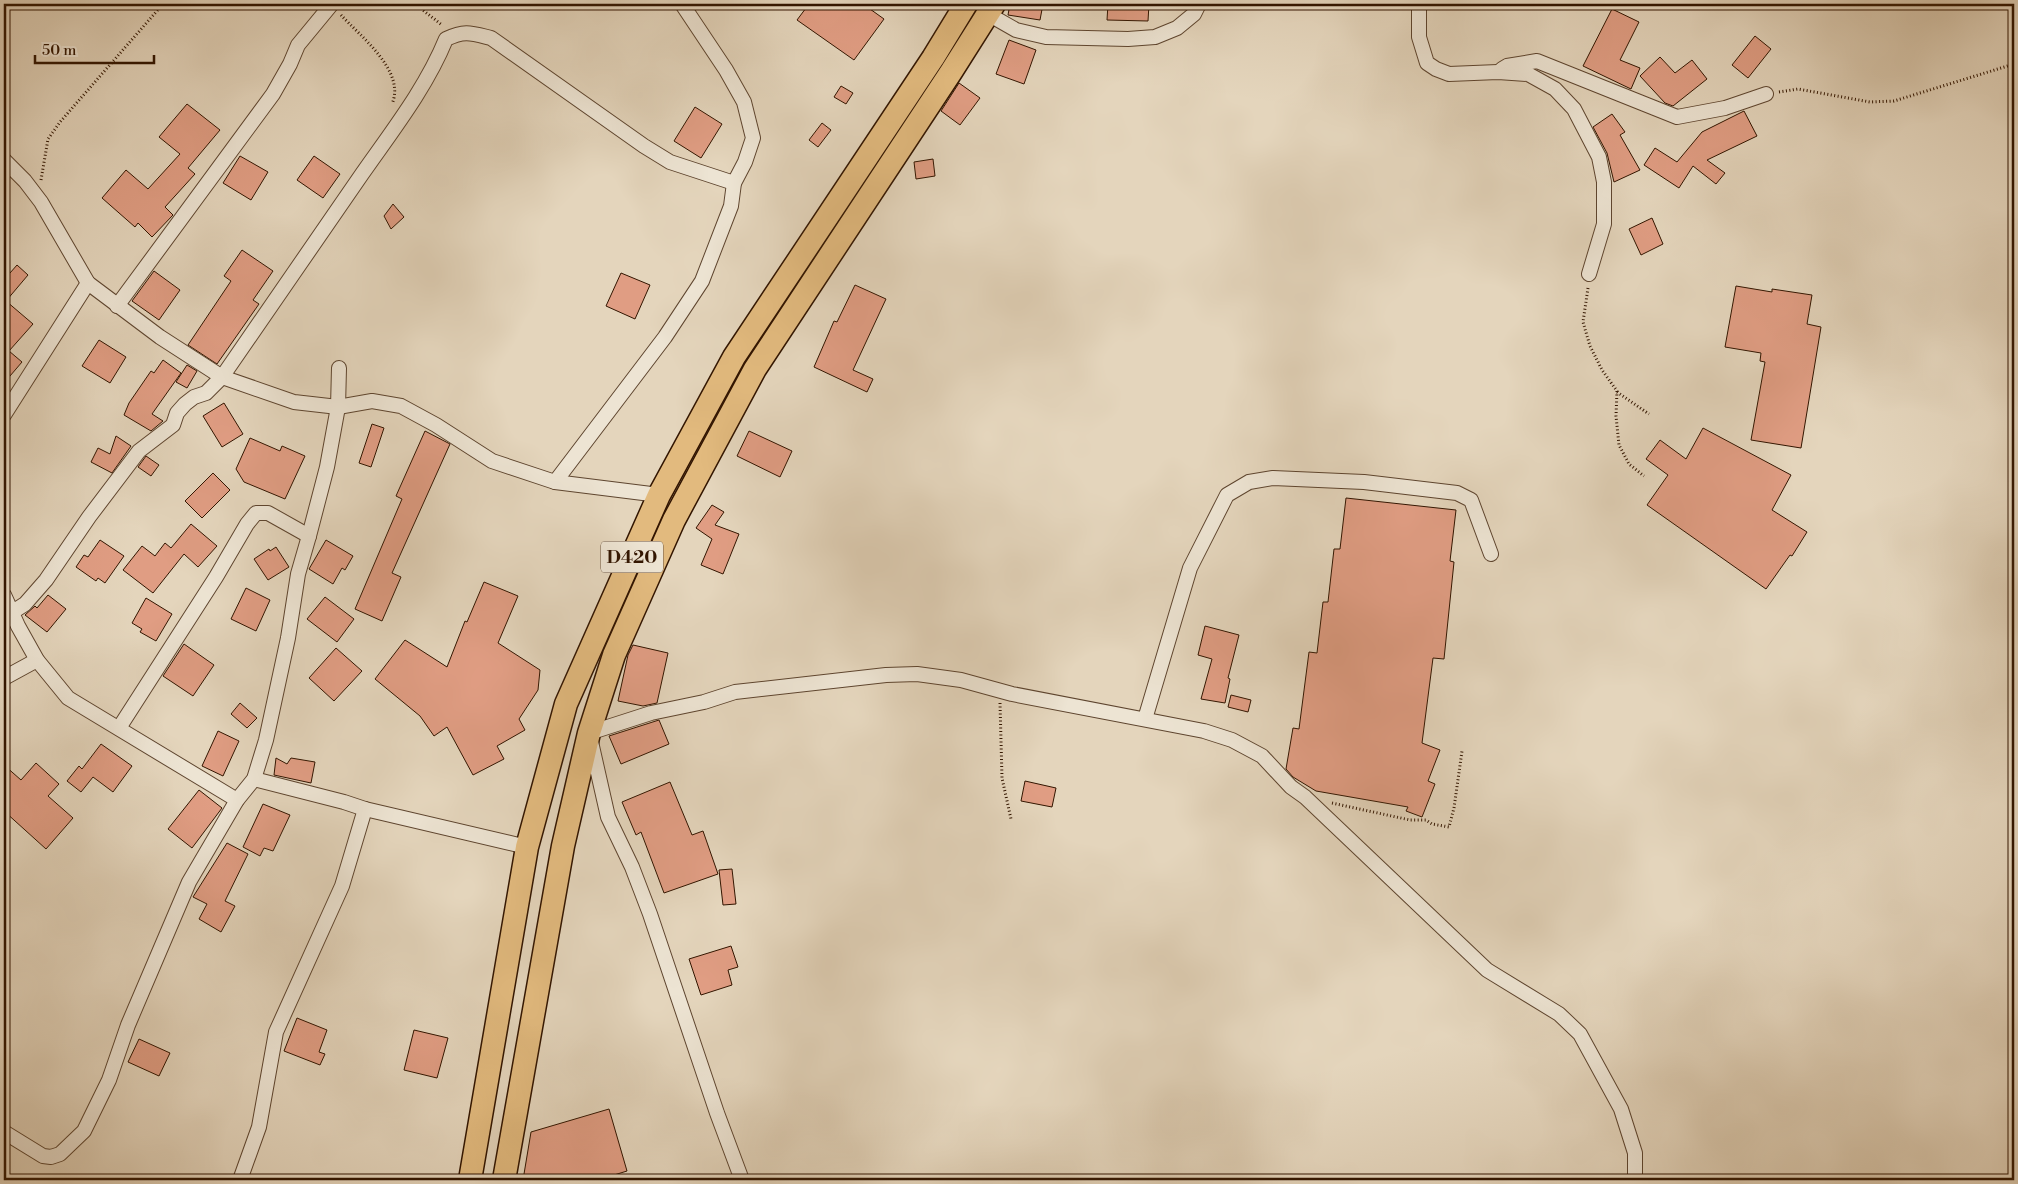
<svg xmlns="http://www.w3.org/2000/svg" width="2018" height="1184" viewBox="0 0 2018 1184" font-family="'Libre Bodoni',serif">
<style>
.building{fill:#e09d83;stroke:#321500}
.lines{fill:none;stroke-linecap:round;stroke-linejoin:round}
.minor-casing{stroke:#5e452f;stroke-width:16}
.trunk-casing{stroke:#321500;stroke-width:25}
.path{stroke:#321500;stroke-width:3;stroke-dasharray:1 2.5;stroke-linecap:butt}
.minor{stroke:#ede4d3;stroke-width:14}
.trunk{stroke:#e2ba7e;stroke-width:22}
.labels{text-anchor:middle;stroke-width:4;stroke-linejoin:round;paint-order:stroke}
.shield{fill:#ede4d3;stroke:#6a533f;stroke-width:1}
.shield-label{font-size:18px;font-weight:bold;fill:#321500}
</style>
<rect width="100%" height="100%" fill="#e4d5bc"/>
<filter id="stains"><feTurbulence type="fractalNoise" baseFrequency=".004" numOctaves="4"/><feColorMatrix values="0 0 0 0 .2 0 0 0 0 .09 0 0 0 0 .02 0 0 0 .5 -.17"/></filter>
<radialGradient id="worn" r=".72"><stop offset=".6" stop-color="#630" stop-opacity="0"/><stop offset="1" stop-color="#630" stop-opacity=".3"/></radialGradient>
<g class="building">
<path d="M809 4H863L884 19 854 60 797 20Z"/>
<path d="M1010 4H1043L1040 20 1008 15Z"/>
<path d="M1108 4H1149L1148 21 1107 20Z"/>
<path d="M1612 9 1639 22 1620 60 1640 68 1631 89 1583 66Z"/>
<path d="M1755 36 1771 49 1748 78 1732 65Z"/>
<path d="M1009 40 1036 50 1024 84 996 74Z"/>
<path d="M1660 57 1675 73 1692 60 1707 79 1673 106 1665 103 1640 76Z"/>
<path d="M959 83 980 98 960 125 941 111Z"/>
<path d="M841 86 853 93 846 104 834 97Z"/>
<path d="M187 104 220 130 188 168 195 174 165 207 173 215 152 237 138 223 135 227 102 198 126 170 148 189 180 154 159 137Z"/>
<path d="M695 107 722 124 701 158 674 141Z"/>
<path d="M1744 111 1757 136 1707 160 1725 173 1716 184 1693 166 1679 188 1644 165 1655 148 1677 162 1702 132Z"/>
<path d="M1612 114 1625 132 1620 135 1640 170 1614 182 1607 153 1593 127Z"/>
<path d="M822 123 831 130 818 147 809 140Z"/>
<path d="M240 156 268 172 251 200 223 183Z"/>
<path d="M314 156 340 174 323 198 297 180Z"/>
<path d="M933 159 935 176 916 179 914 162Z"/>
<path d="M393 204 404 217 391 229 384 216Z"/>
<path d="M1652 218 1663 244 1641 255 1629 229Z"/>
<path d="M242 250 273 271 253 300 259 304 217 364 188 345 231 281 224 276Z"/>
<path d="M17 265 28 275 6 301 33 324 9 351 22 362 4 383V268L10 273Z"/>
<path d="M154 271 180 290 159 320 132 301Z"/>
<path d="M621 273 650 285 635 319 606 306Z"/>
<path d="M855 285 886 299 853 370 873 379 867 392 814 367 834 321 837 322Z"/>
<path d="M1736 286 1772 292V289L1812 295 1807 324 1821 327 1801 448 1751 440 1765 362 1760 361 1761 353 1725 347Z"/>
<path d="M99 340 126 357 110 383 82 366Z"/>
<path d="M163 360 181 373 152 414 163 421 151 431 124 415 129 403 151 371 154 373Z"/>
<path d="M187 365 197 371 187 388 176 382Z"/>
<path d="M224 403 243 434 222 447 203 416Z"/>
<path d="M372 424 384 428 371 467 359 463Z"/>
<path d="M1703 428 1791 475 1772 510 1807 532 1792 556 1790 555 1766 589 1647 505 1668 475 1646 459 1660 440 1686 459Z"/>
<path d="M425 431 450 444 392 573 401 577 382 621 355 609 402 499 396 496Z"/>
<path d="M749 431 792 451 780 477 737 456Z"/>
<path d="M116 436 131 446 112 473 91 462 98 448 110 454Z"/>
<path d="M250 438 280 451 282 446 305 456 285 499 244 482 236 469Z"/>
<path d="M146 456 159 465 151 476 138 467Z"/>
<path d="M213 473 230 490 202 518 185 501Z"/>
<path d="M1346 498 1456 510 1450 561 1454 562 1444 659 1433 658 1422 743 1440 750 1428 781 1435 784 1422 817 1406 811 1408 807 1316 791 1293 777 1286 769 1293 728 1299 729 1309 652 1317 653 1323 602H1328L1334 549H1340Z"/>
<path d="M712 505 724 512 715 525 739 534 723 574 701 565 712 539 696 528Z"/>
<path d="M191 524 217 546 198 567 184 554 153 593 123 570 142 546 155 556 165 543 171 548Z"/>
<path d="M100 540 124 556 105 583 98 578 96 581 76 567 84 555 88 557Z"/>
<path d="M326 540 353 556 345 570 342 568 333 584 309 569Z"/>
<path d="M276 547 289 567 268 580 254 559 269 549 270 551Z"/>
<path d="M484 582 518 596 498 643 540 670 538 690 519 719 525 730 497 746 504 759 473 775 447 727 434 736 420 716 375 679 405 640 447 667 465 621 467 622Z"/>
<path d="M246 588 270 600 256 631 231 619Z"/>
<path d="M48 595 66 609 47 632 25 615 35 606 37 608Z"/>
<path d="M325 597 354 619 337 642 307 619Z"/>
<path d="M146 598 172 614 156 641 140 632 142 629 132 623Z"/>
<path d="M1205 626 1239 635 1228 678 1230 679 1225 703 1201 699 1212 659 1198 655Z"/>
<path d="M184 644 214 665 193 696 163 676Z"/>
<path d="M633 645 668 653 657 703 643 706 618 701 628 655Z"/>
<path d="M336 648 362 671 334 701 309 678Z"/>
<path d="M1231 695 1251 700 1248 712 1228 707Z"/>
<path d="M240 703 257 718 247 728 231 714Z"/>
<path d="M659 720 669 744 621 764 609 736Z"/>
<path d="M218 731 239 741 223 776 202 766Z"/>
<path d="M101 744 132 766 113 792 93 777 81 792 67 781 79 766 82 769Z"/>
<path d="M276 758 287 764 291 758 315 762 311 783 274 775Z"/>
<path d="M36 763 59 784 48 796 73 818 46 849 4 811V765L21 780Z"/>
<path d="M1025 781 1056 788 1052 807 1021 801Z"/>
<path d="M670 782 692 835 703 831 718 874 664 893 641 832 636 835 622 802Z"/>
<path d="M199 790 222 808 192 848 168 829Z"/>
<path d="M263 804 290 815 273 851 264 848 260 856 243 847Z"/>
<path d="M227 843 248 854 225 901 235 906 221 932 199 919 207 904 193 897Z"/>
<path d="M732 869 736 904 723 905 719 870Z"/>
<path d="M731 946 738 967 728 970 732 985 701 995 689 959Z"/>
<path d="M297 1018 327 1030 319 1052 325 1054 320 1065 284 1051Z"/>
<path d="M414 1030 448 1038 437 1078 404 1070Z"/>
<path d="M139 1039 170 1053 159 1076 128 1062Z"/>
<path d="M609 1109 627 1171 598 1180 595 1175 571 1180H523L531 1132Z"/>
</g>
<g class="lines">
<g class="minor-casing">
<g id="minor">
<path d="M1419 4V37L1427 63 1436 69 1449 74 1498 72 1528 74 1555 89 1574 109 1599 157 1604 182V224L1589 274"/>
<path d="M988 14 1016 30 1046 37 1128 39 1155 37 1177 28 1194 14 1199 4"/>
<path d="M1502 69 1507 66 1537 61 1677 117 1725 108 1766 94"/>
<path d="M4 160 25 181 41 202 88 283 160 337 222 377 294 402 338 407 372 401 401 406 436 425 492 461 555 482 659 495"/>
<path d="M117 306 273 94 290 64 298 45 331 5"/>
<path d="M4 415 88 283"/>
<path d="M555 482 665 337 702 281 731 206 734 183 745 162 753 138 744 102 726 70 682 4"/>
<path d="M4 595 18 626 37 660 68 698 237 800"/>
<path d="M11 613 25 604 46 580 89 517 139 451 173 425 177 413 185 404 194 397 206 393 222 377C269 309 315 242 362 174 392 131 426 88 446 39 465 30 471 33 491 38L644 146 670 162 734 183"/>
<path d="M4 678 37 660"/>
<path d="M1145 719 1190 568 1227 495 1249 482 1273 478 1364 482 1457 493 1471 500 1491 554"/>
<path d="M119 728 216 577 247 524 256 513H268L309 536"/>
<path d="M254 779 344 802 365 809 527 847"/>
<path d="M4 1132 43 1156 51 1157 60 1154 84 1131 109 1080 128 1025 189 882 237 800 254 779 266 740 288 638 298 574 309 536 327 467 338 407 339 368"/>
<path d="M240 1180 259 1127 276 1032 342 886 365 809"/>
<path d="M742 1180 717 1113 650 914 632 867 608 817 589 733 651 713 704 702 735 692 886 675 917 674 961 680 1012 694 1204 731 1232 740 1262 756 1291 787 1305 797 1487 970 1559 1014 1580 1034 1621 1109 1635 1153V1180"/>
</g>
</g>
<g class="trunk-casing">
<g id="trunk">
<path d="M470 1180 527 847 566 704 659 495 734 357 933 58 966 4"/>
<path d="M504 1180 563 846 589 733 614 655 674 520 755 369 951 72 994 4"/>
</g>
</g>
<g class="path">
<path d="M415 4 442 25"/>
<path d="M341 15C361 37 406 71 392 104"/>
<path d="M1779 92 1798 89 1870 102 1894 101 2014 64"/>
<path d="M41 180 48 139 60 122 163 4"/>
<path d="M1588 288 1583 322 1590 346 1602 370 1617 391 1616 416 1619 445 1629 464 1644 476"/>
<path d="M1617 392 1649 414"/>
<path d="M1000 703 1002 778 1011 819"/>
<path d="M1332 803 1410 820H1426L1432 824 1449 827 1454 808 1462 751"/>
</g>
<use href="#minor" class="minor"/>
<use href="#trunk" class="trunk"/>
</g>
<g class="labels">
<rect class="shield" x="601" y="541.5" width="62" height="31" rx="4"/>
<g class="shield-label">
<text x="632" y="563">D420</text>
</g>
</g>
<rect width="2018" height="1184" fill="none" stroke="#e4d5bc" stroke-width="20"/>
<rect x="5" y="5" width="2008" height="1174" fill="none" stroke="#321500" stroke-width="2.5"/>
<rect x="10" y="10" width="1998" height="1164" fill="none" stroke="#321500"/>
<path d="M35 55v8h119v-8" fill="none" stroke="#321500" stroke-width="2.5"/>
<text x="42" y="55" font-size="15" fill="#321500" stroke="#ede4d3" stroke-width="4" paint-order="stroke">50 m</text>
<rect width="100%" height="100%" filter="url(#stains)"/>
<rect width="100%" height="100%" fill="url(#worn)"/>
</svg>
